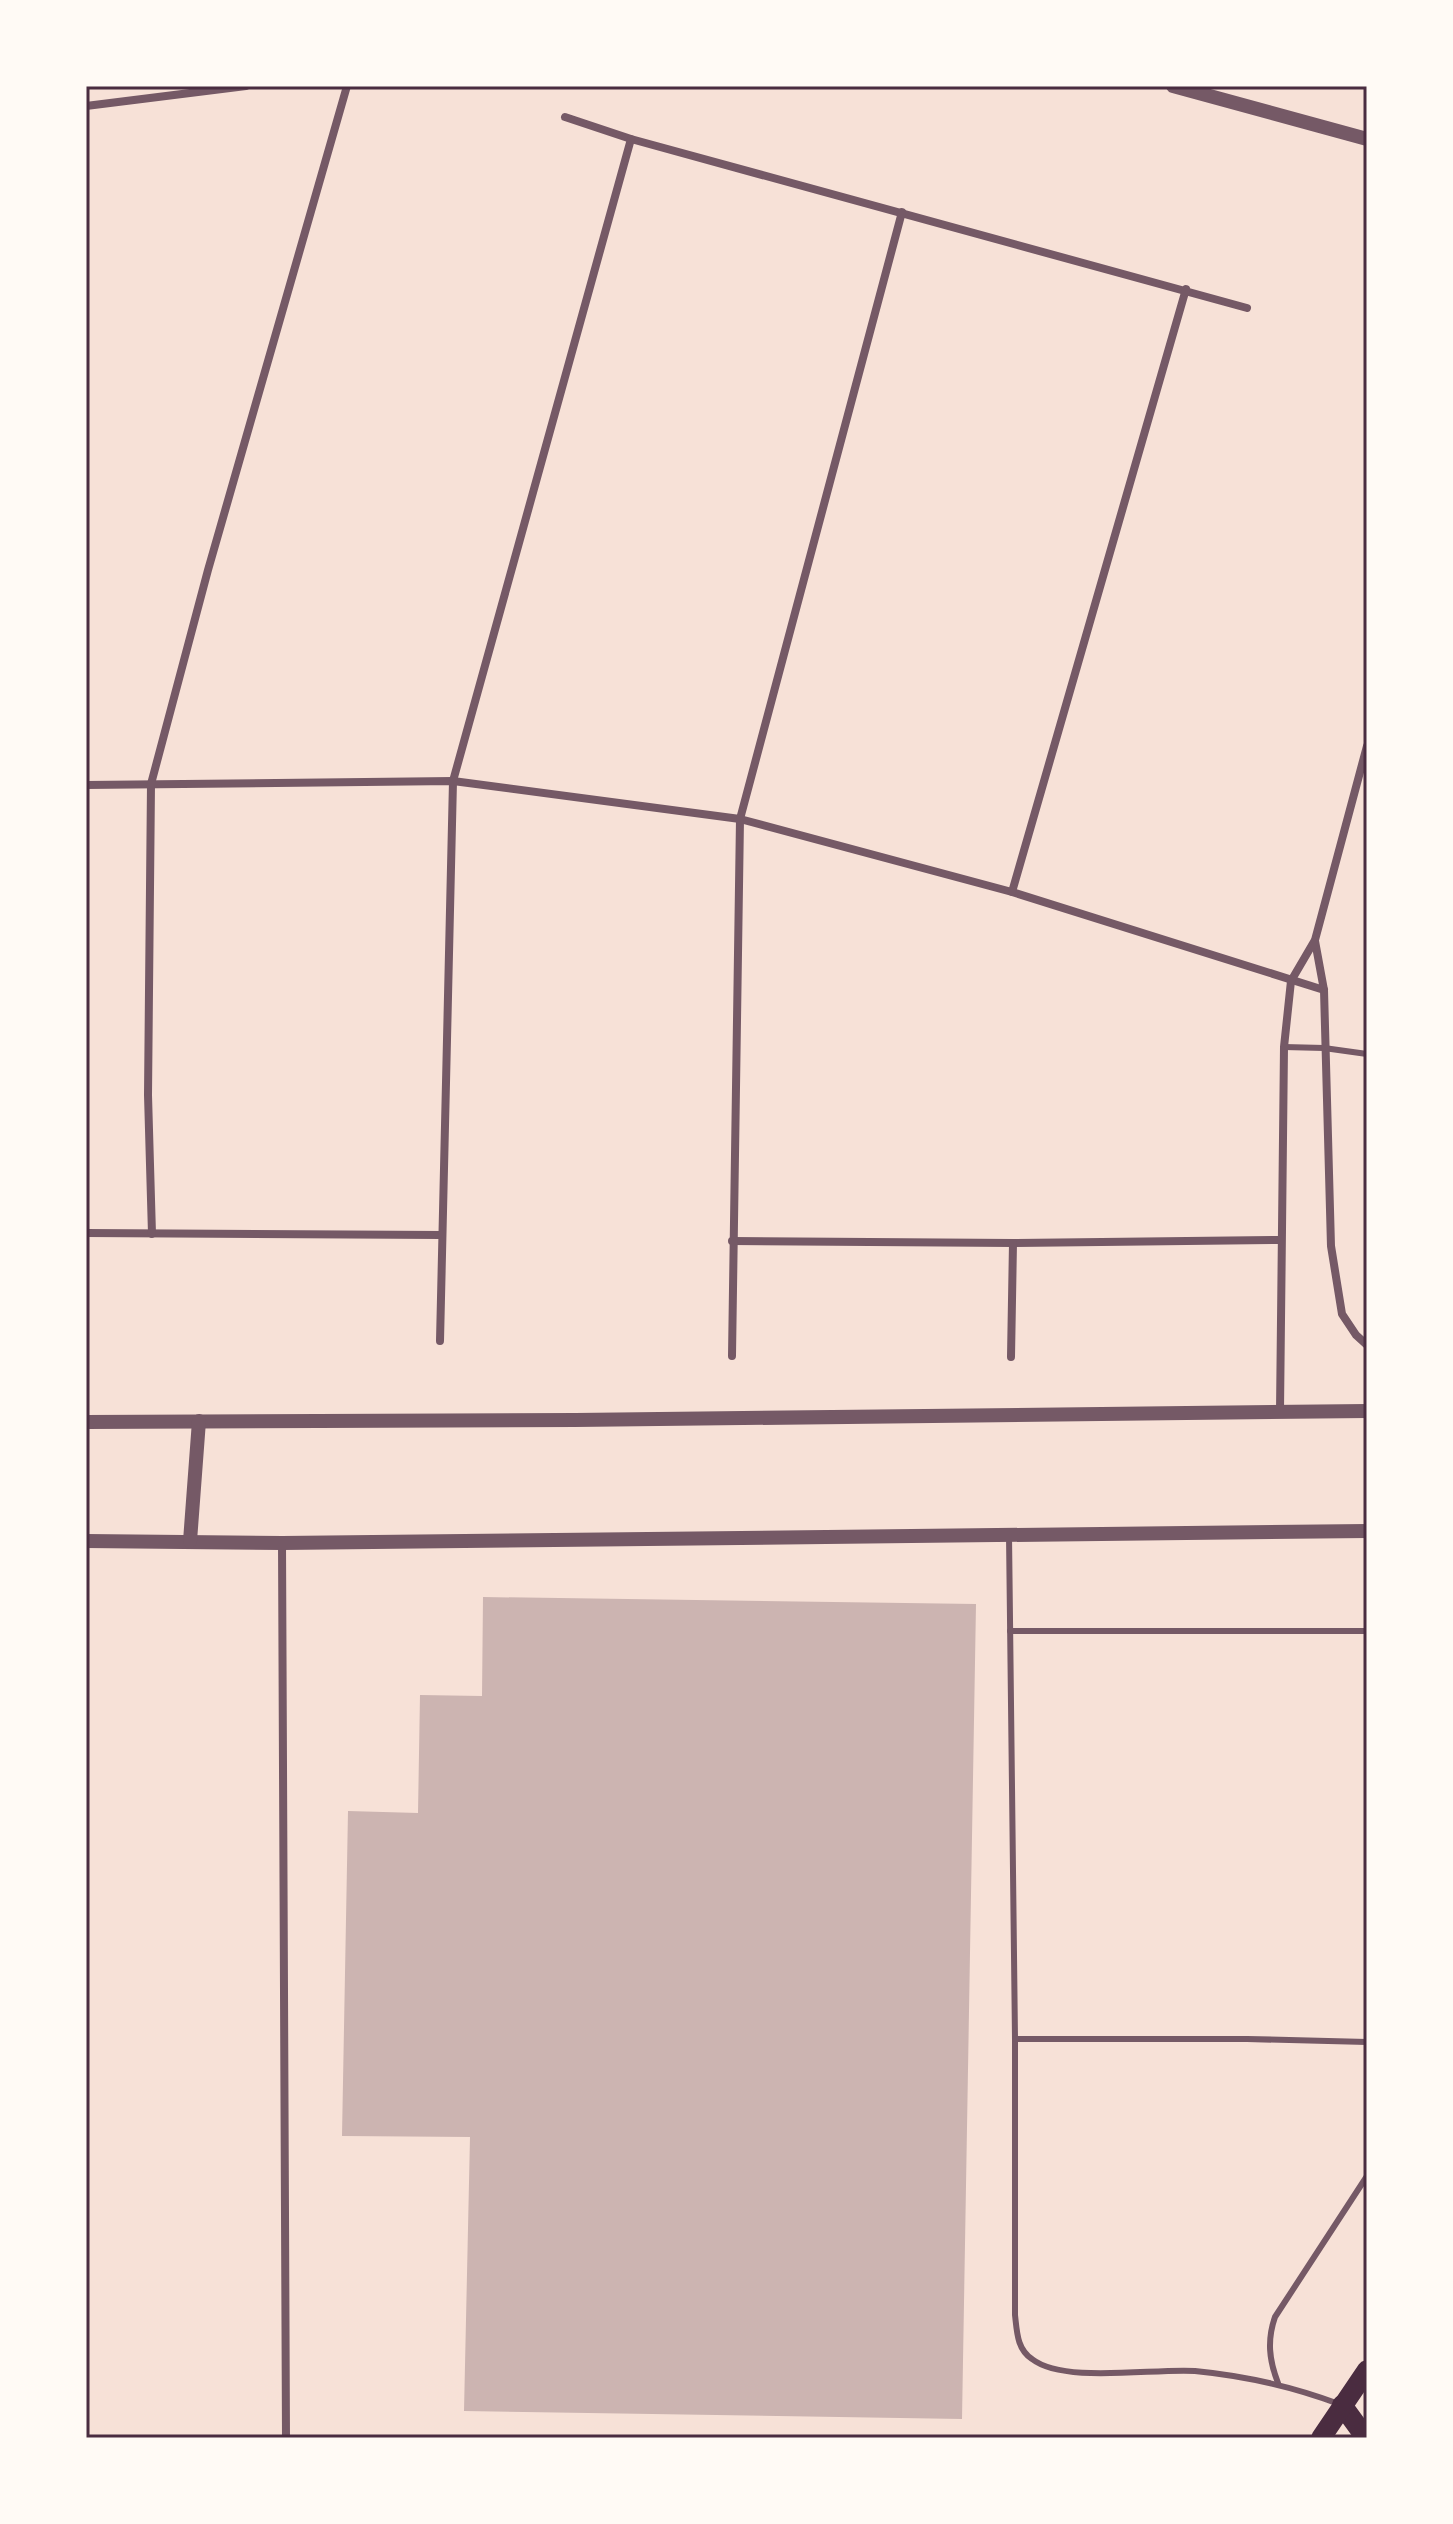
<svg xmlns="http://www.w3.org/2000/svg" width="1453" height="2524" viewBox="0 0 1453 2524" font-family="Inter,sans-serif">
<style>
.building{fill:#ccb4b1}
.lines{fill:none;stroke-linecap:round;stroke-linejoin:round}
.service{stroke:#755966;stroke-width:6}
.minor{stroke:#755966;stroke-width:8}
.tertiary{stroke:#755966;stroke-width:14}
.primary{stroke:#4a2c40;stroke-width:20}
.neatline{fill:none;stroke:#4a2c40;stroke-width:3}
</style>
<rect width="100%" height="100%" fill="#f7e1d7"/>
<path class="building" d="M483 1597 976 1604 962 2419 464 2411 470 2137 342 2136 348 1811 418 1813 420 1695 482 1696Z"/>
<g class="lines">
<g class="service">
<path d="M1284 1047 1324 1048 1367 1054"/>
<path d="M1009 1535 1015 2039V2315C1017 2332 1017 2349 1032 2359 1064 2384 1154 2368 1195 2371 1246 2376 1291 2386 1339 2404"/>
<path d="M1010 1631H1367"/>
<path d="M1015 2039H1247L1367 2042"/>
<path d="M1278 2383C1269 2360 1267 2340 1275 2317L1367 2176"/>
</g>
<g class="minor">
<path d="M86 106 246 86"/>
<path d="M565 117 631 139 1247 308"/>
<path d="M86 785 453 781 740 819 1012 892 1324 990"/>
<path d="M1012 892 1186 289"/>
<path d="M1315 941 1324 990 1331 1246 1342 1314 1356 1335 1367 1345"/>
<path d="M86 1233 442 1235"/>
<path d="M152 1234 148 1095 151 784 208 570 347 86"/>
<path d="M732 1241 1013 1243 1281 1240"/>
<path d="M440 1341 453 781 631 139"/>
<path d="M732 1356 740 819 902 212"/>
<path d="M1011 1357 1013 1243"/>
<path d="M1280 1411 1284 1047 1291 981 1315 940 1367 746"/>
<path d="M282 1543 286 2438"/>
</g>
<g class="tertiary">
<path d="M1173 86 1367 139"/>
<path d="M86 1422 575 1420 1367 1411"/>
<path d="M86 1541 282 1543 1367 1531"/>
<path d="M190 1541 199 1421"/>
</g>
<g class="primary">
<path d="M1342 2405 1366 2438"/>
<path d="M1321 2438 1367 2370"/>
</g>
</g>
<rect width="1453" height="2524" fill="none" stroke="#fffaf5" stroke-width="176"/>
<rect x="88" y="88" width="1277" height="2348" class="neatline"/>
</svg>
